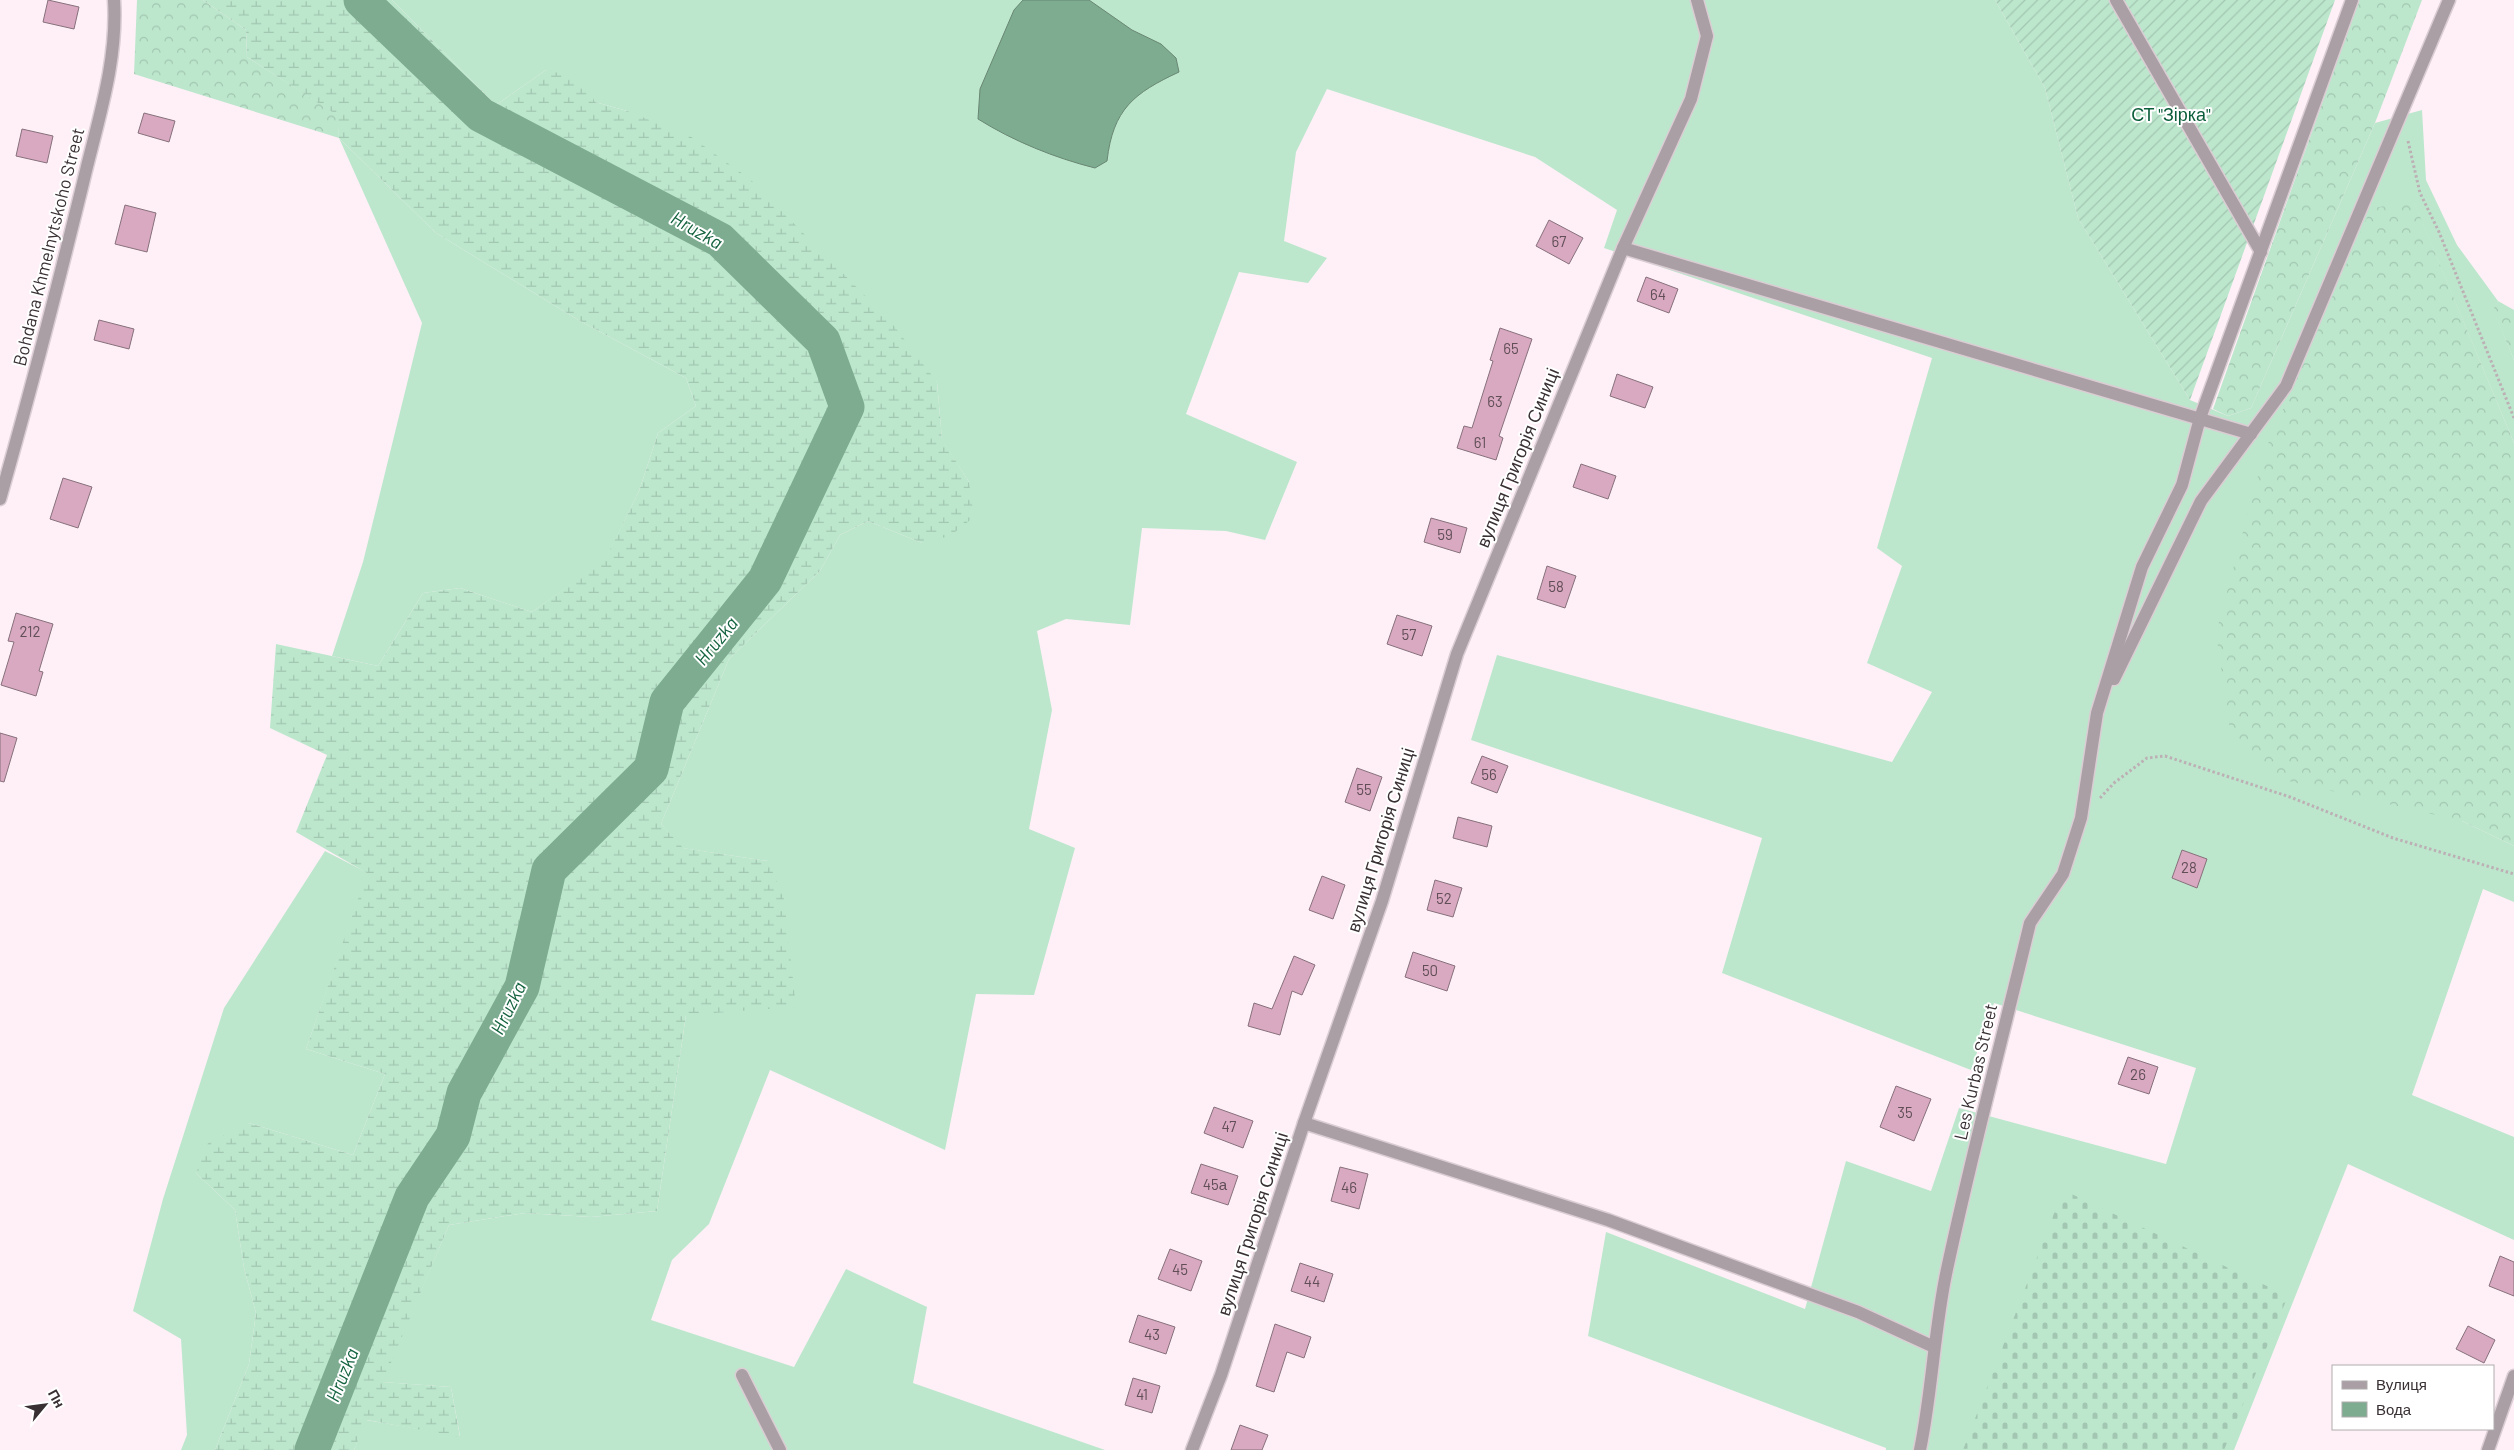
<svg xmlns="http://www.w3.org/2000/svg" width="2514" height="1450" viewBox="0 0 2514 1450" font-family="Barlow,sans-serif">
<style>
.grass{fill:#bce7cd}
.forest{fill:url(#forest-crowns)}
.wetland{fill:url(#wetland-marsh)}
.cemetery{fill:url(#cemetery-stones)}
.garden{fill:url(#garden-furrows)}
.water{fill:#7dac90;stroke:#698774}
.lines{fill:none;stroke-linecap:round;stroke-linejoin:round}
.river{stroke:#7dac90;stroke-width:35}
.building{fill:#d9a9c1;stroke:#86707b}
.minor-casing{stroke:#dbcdd4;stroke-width:15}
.path{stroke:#bcb0b5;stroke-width:3;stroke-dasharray:2.5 2.5;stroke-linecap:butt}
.minor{stroke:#aa9fa4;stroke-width:12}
.labels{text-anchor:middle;stroke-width:4;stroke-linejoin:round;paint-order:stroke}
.number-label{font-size:15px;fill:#614e57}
.park-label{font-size:18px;fill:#0b5e3a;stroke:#fff}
.street-label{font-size:18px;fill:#393034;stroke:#fff}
.water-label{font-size:19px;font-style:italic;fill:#14633f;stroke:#fff}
</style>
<defs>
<pattern id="forest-crowns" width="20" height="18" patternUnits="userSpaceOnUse" patternTransform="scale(1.25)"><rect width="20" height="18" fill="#bce7cd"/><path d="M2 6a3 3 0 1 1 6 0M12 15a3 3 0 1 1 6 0" fill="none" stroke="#a2c6b1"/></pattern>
<pattern id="wetland-marsh" width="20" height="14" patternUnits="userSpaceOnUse" patternTransform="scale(1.25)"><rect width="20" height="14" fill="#bce7cd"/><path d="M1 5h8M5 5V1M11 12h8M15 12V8" fill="none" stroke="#a2c6b1"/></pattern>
<pattern id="cemetery-stones" width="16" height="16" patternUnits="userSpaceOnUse" patternTransform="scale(1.25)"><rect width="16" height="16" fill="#bce7cd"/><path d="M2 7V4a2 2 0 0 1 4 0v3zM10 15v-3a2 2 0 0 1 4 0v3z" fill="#a2c6b1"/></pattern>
<pattern id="garden-furrows" width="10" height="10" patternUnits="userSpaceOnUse" patternTransform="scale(1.25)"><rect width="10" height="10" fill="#bce7cd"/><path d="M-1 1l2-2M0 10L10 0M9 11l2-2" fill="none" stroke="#a2c6b1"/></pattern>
</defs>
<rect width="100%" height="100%" fill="#fff0f7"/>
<g class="grass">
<path d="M392 0H1995L2045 88 2078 218 2190 400 2228 416 2251 408 2375 123 2422 110 2426 180 2457 245 2498 301 2494 311 2514 360V443L2414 203 2462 821 2514 846V902L2483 889 2412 1095 2514 1137V1240L2348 1164 2234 1450H1886V1448L1588 1336 1606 1232 1805 1309 1846 1161 1931 1191 1959 1108 2166 1164 2196 1068 1994 1003 1971 1070 1722 973 1762 838 1471 740 1497 655 1892 762 1932 692 1867 663 1902 566 1877 548 1932 358 1604 248 1617 210 1535 157 1327 89 1296 152 1284 241 1327 258 1308 283 1239 272 1186 414 1297 462 1265 540 1226 531 1142 528 1130 625 1066 619 1037 631 1052 710 1029 829 1075 848 1034 995 976 994 945 1150 770 1070 709 1224 672 1260 651 1320 794 1367 846 1269 927 1307 913 1383 1105 1450H354L366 1420 460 1436 451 1387 382 1382 449 1225 525 1213 591 1217 657 1211 686 1015 768 861 682 848 661 824 729 659 820 571 840 535 868 521 922 543 969 482 942 440 937 382 627 111 595 102 546 70 496 105Z"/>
<path d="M339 138 436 233 580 321 686 378 696 406 658 433 639 491 605 561 532 612 460 588 423 593 378 666 332 656 363 562 422 323Z"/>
<path d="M325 851 368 873 306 1049 385 1074 353 1155 249 1123 196 1173 235 1210 244 1268 256 1313 249 1364 215 1450H181L187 1435 181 1339 133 1311 163 1199 224 1008Z"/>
</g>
<g class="forest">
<path d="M137 0H203L246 30 247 57 338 115 339 138 134 74Z"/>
<path d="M2359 0H2422L2375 123 2251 408 2228 416 2213 409Z"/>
<path d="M2414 202 2514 443V846L2462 821 2284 780 2230 730 2216 633 2264 453 2371 208Z"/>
<path d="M2498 301 2514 310V360L2493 310Z"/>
</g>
<path class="wetland" d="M203 0H392L496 105 546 70 583 79 595 102 627 111 690 136 750 179 891 322 937 382 942 439 969 482 974 517 950 536 922 543 868 521 840 535 820 571 729 659 661 824 683 848 768 861 784 899 796 1007 686 1015 657 1211 591 1217 525 1213 449 1225 383 1382 451 1387 460 1437 367 1420 354 1450H215L249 1364 256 1313 244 1268 235 1210 196 1173 208 1143 249 1123 353 1155 385 1074 306 1049 367 873 296 832 327 755 270 728 276 644 378 666 423 593 460 588 532 612 605 560 639 491 658 433 696 406 686 378 580 321 436 233 339 138 337 115 247 57 246 30Z"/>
<path class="cemetery" d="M2063 1190 2288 1296 2224 1450H1963Z"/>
<path class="garden" d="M1995 0H2335L2190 400 2078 218 2045 88Z"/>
<path class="water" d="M1023 0H1089L1132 30 1161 44 1176 58 1179 72C1134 93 1113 109 1107 161L1095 168C1055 158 1013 141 978 119L980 89 1014 10Z"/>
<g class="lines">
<path class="river" d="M312 1450 412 1197 453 1136 464 1093 522 987 549 870 651 769 667 702 765 580 847 407 823 341 720 240 481 115 361 0"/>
</g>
<g class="building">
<path d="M48 0 79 7 74 29 43 22Z"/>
<path d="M144 113 175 121 169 142 138 133Z"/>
<path d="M22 129 53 136 47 163 16 156Z"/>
<path d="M125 205 156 213 147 252 115 244Z"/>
<path d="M1549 220 1583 238 1569 264 1536 246Z"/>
<path d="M1646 277 1678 289 1669 313 1637 301Z"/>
<path d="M99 320 134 329 129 349 94 340Z"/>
<path d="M1500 328 1532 339 1499 436 1503 438 1496 460 1457 448 1464 426 1472 428 1493 361 1490 360Z"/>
<path d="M1617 374 1653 387 1645 408 1610 396Z"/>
<path d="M1581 464 1616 476 1608 499 1573 487Z"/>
<path d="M63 478 92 487 78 528 50 519Z"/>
<path d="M1431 518 1467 528 1460 553 1424 542Z"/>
<path d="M1547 566 1576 576 1565 608 1537 599Z"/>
<path d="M16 613 53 624 39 671 43 672 36 696 1 685 14 642 8 641Z"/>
<path d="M1397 615 1432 626 1422 656 1387 644Z"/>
<path d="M0 733 17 738 4 782 0 781Z"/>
<path d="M1482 756 1508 766 1497 793 1471 783Z"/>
<path d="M1357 768 1382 777 1370 811 1345 802Z"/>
<path d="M1458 817 1492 826 1487 847 1453 838Z"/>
<path d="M2182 850 2207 859 2197 888 2172 878Z"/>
<path d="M1322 876 1345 885 1333 919 1309 910Z"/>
<path d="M1435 880 1462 888 1453 917 1427 910Z"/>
<path d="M1413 952 1455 966 1447 991 1405 977Z"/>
<path d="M1294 956 1315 965 1302 995 1292 991 1280 1035 1248 1026 1254 1003 1272 1009Z"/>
<path d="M2128 1057 2158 1067 2149 1094 2118 1084Z"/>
<path d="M1896 1086 1931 1099 1914 1141 1880 1127Z"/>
<path d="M1214 1107 1253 1121 1243 1148 1204 1133Z"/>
<path d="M1201 1164 1238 1176 1228 1205 1191 1193Z"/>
<path d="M1340 1167 1368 1174 1359 1209 1331 1201Z"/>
<path d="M1170 1249 1202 1261 1191 1291 1158 1279Z"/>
<path d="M2500 1256 2514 1262V1296L2489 1286Z"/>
<path d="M1300 1263 1333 1274 1324 1302 1291 1291Z"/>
<path d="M1138 1315 1175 1327 1166 1354 1129 1342Z"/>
<path d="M1275 1324 1311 1337 1304 1358 1287 1352 1274 1392 1256 1386Z"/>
<path d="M2468 1326 2495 1340 2484 1363 2456 1349Z"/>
<path d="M1133 1378 1160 1386 1152 1413 1125 1405Z"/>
<path d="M1240 1425 1268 1435 1262 1450H1231Z"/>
</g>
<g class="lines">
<g class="minor-casing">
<g id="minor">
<path d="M2116 0 2261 252"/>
<path d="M1623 248 2251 434"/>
<path d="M0 499C30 394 57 289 83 183 97 123 118 62 114 0"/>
<path d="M2114 679 2201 501 2286 386 2449 0"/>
<path d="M1304 1123 1608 1220 1858 1312 1934 1347"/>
<path d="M742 1375 780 1450"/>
<path d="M1192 1450 1221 1375 1304 1123 1382 901 1457 654 1623 248 1691 99 1707 36 1697 0"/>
<path d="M1920 1450C1932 1392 1934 1332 1946 1274 1971 1156 2002 1040 2030 923L2063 874 2081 818 2097 713 2142 567 2182 485 2200 418 2352 0"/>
<path d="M2488 1450 2514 1376"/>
</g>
</g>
<g class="path">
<path d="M2408 141 2420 193 2439 232 2514 418"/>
<path d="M2100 798 2114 783 2147 758 2165 756 2290 797 2393 838 2514 874"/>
</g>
<use href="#minor" class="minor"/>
</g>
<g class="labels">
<g class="number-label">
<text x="1559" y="247">67</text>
<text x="1658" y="300">64</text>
<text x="1511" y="354">65</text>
<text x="1495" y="407">63</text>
<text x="1480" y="448">61</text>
<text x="1445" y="540">59</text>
<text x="1556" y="592">58</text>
<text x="30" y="637">212</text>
<text x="1409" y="640">57</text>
<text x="1489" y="780">56</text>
<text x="1364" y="795">55</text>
<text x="2189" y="873">28</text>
<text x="1444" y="904">52</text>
<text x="1430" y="976">50</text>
<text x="2138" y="1080">26</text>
<text x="1905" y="1118">35</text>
<text x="1229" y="1132">47</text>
<text x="1215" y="1190">45а</text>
<text x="1349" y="1193">46</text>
<text x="1180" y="1275">45</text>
<text x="1312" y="1287">44</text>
<text x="1152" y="1340">43</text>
<text x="1142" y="1400">41</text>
</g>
<g class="park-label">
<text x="2171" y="121">СТ "Зірка"</text>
</g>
<g class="street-label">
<text transform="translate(49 247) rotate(-76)" y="6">Bohdana Khmelnytskoho Street</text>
<text transform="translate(1518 458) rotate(-68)" y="6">вулиця Григорія Синиці</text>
<text transform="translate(1381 840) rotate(-73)" y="6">вулиця Григорія Синиці</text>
<text transform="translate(1976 1072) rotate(-77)" y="6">Les Kurbas Street</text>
<text transform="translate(1253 1224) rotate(-72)" y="6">вулиця Григорія Синиці</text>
</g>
<g class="water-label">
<text transform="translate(697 230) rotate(30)" y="7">Hruzka</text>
<text transform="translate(716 641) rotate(-51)" y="7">Hruzka</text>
<text transform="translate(508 1008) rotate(-64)" y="7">Hruzka</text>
<text transform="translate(342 1375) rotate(-68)" y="7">Hruzka</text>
</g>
</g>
<rect x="2332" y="1365" width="162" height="65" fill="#ffffff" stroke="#b0acae"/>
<rect x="2342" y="1381" width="25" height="8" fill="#aa9fa4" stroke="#b0acae"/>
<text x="2376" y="1390" font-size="15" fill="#393034">Вулиця</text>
<rect x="2342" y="1402" width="25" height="15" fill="#7dac90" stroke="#b0acae"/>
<text x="2376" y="1415" font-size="15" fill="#393034">Вода</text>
<g transform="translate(45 1405) rotate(61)" stroke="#ffffff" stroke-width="4" paint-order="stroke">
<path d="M0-4L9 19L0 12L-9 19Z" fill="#393034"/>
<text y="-8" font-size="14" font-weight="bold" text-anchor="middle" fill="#393034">Пн</text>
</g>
</svg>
